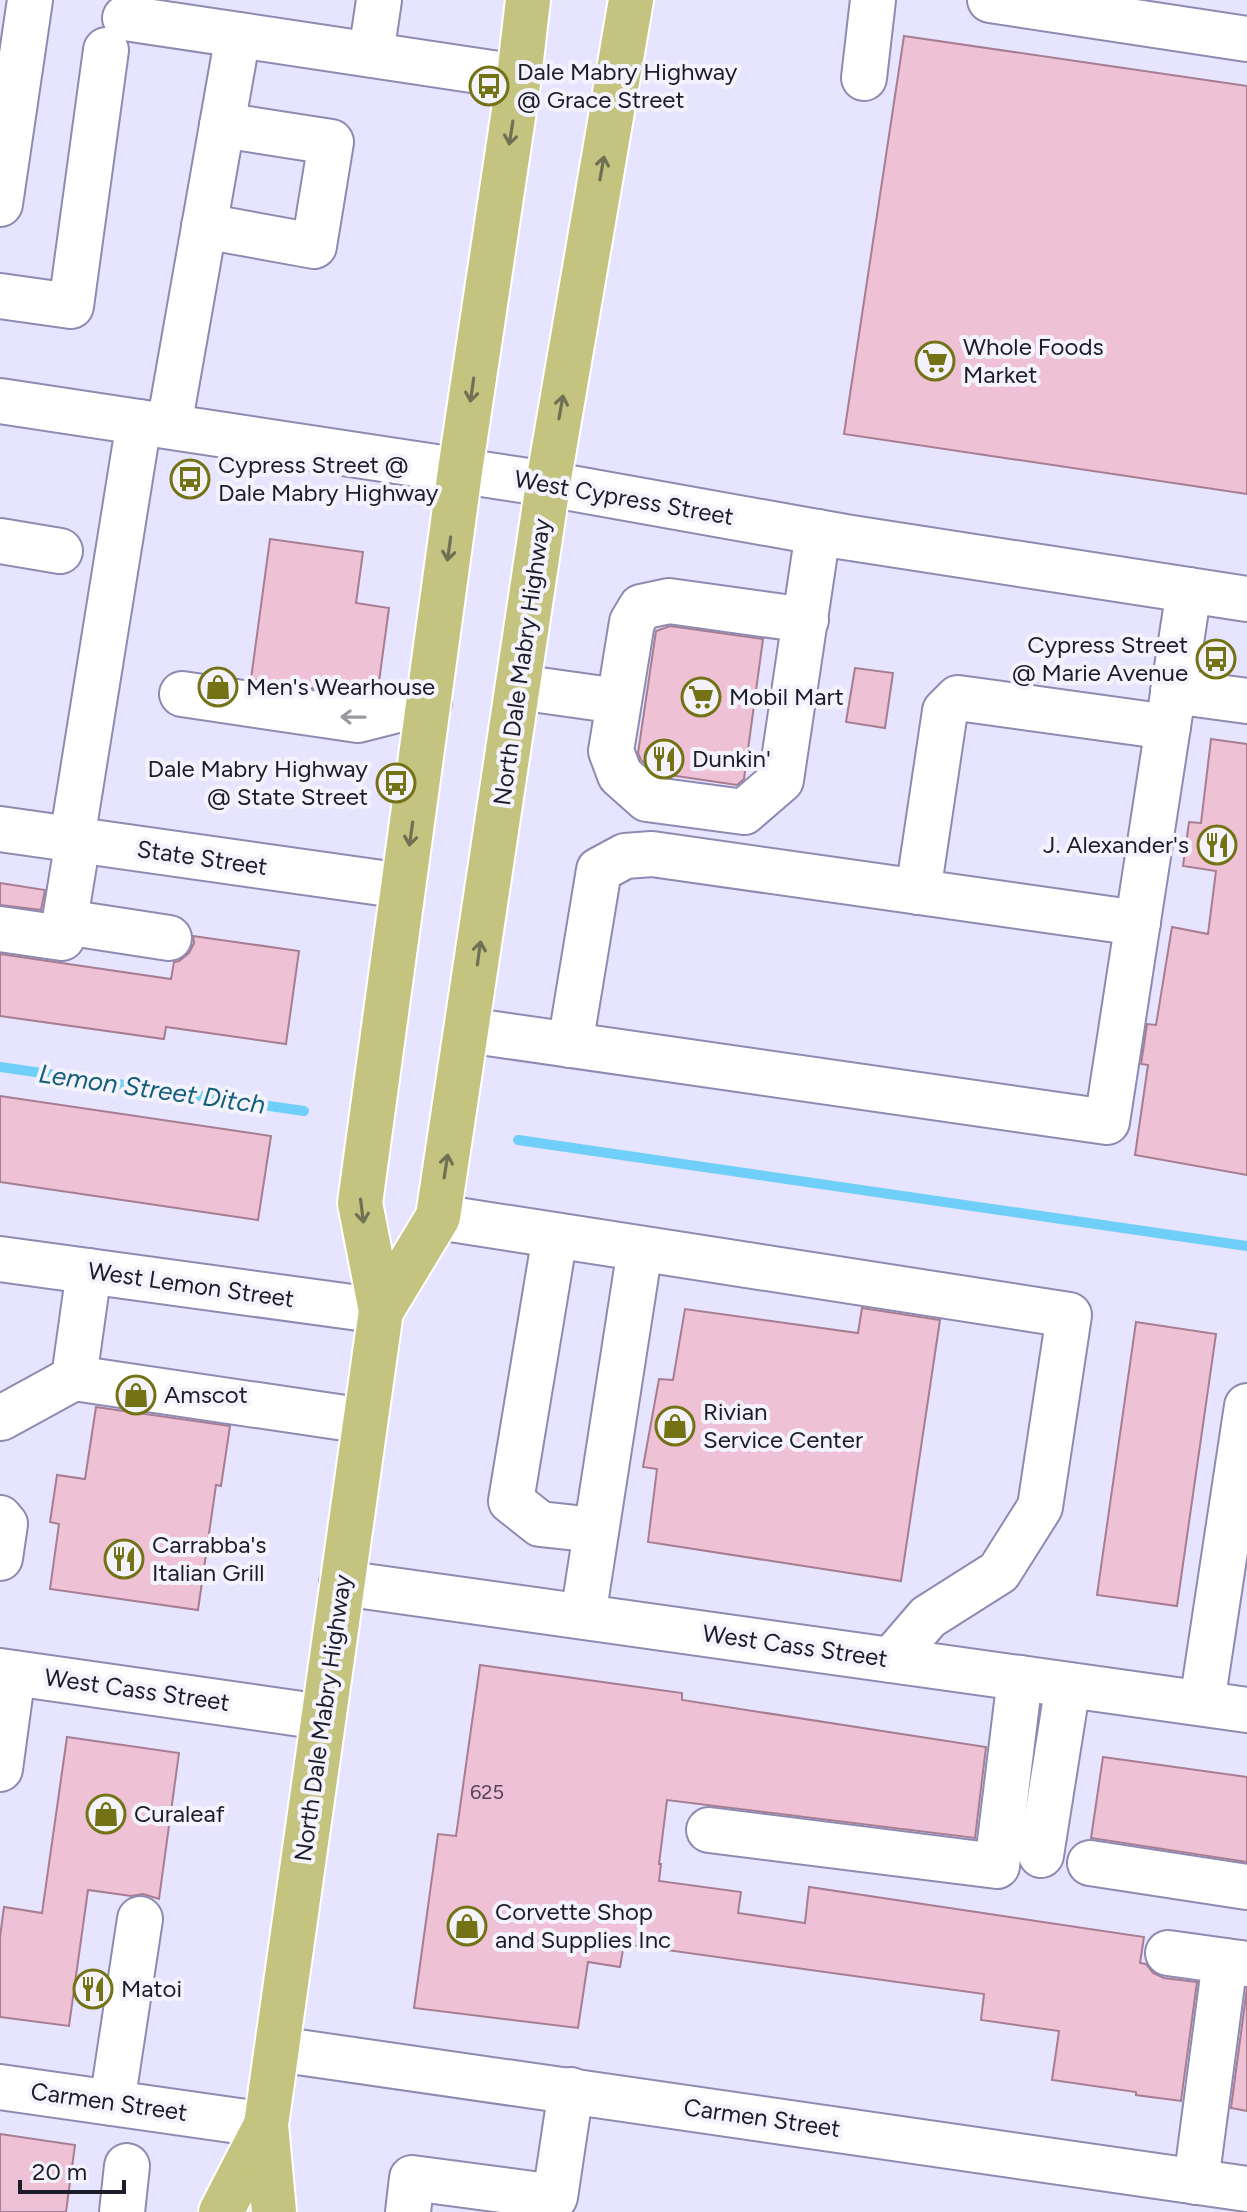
<svg xmlns="http://www.w3.org/2000/svg" width="1247" height="2212" viewBox="0 0 1247 2212" font-family="Figtree,sans-serif">
<style>
.lines{fill:none;stroke-linecap:round;stroke-linejoin:round}
.stream{stroke:#70cff8;stroke-width:10}
.building{fill:#eec1d5;stroke:#a77d91;stroke-width:2}
.minor-casing{stroke:#8e8ab1;stroke-width:48}
.major-casing{stroke:#fff;stroke-width:48}
.minor{stroke:#fff;stroke-width:44}
.major{stroke:#c4c37f;stroke-width:44}
.oneway{stroke:#707055}
.oneway2{stroke:#9999a0}
.labels{text-anchor:middle;stroke-width:8;stroke-linejoin:round;paint-order:stroke}
.number-label{font-size:20px;fill:#514556}
.poi-label{font-size:24px;fill:#1d1c2b;stroke:#f4f3fc;text-anchor:start}
.street-label{font-size:24px;fill:#1d1c2b;stroke:#f4f3fc}
.water-label{font-size:26px;font-style:italic;fill:#135e7a;stroke:#f4f3fc}
</style>
<rect width="100%" height="100%" fill="#e6e4fe"/>
<g class="lines">
<g class="stream">
<path d="M0 1067 304 1111"/>
<path d="M518 1140 1247 1246"/>
</g>
</g>
<g class="building">
<path d="M904 36 1247 86V494L844 434Z"/>
<path d="M270 539 363 552 356 603 389 608 378 689 357 695 251 679Z"/>
<path d="M670 626 763 639 744 779 737 785 656 773 641 760 638 753 656 631Z"/>
<path d="M855 668 893 673 885 728 846 722Z"/>
<path d="M1211 739 1247 744V1175L1135 1155 1148 1065 1141 1064 1147 1024 1156 1025 1172 927 1208 934 1216 871 1183 866 1189 822 1201 823Z"/>
<path d="M0 883 45 890 41 910 0 905Z"/>
<path d="M193 936 299 951 286 1044 166 1027 164 1039 0 1016V954L171 979 174 962 179 961 189 953 194 943Z"/>
<path d="M0 1096 271 1136 258 1220 0 1182Z"/>
<path d="M862 1308 940 1320 901 1581 648 1542 657 1469 643 1467 659 1379 673 1380 685 1309 858 1333Z"/>
<path d="M1136 1322 1216 1334 1177 1606 1097 1595Z"/>
<path d="M96 1407 230 1426 221 1486 216 1485 198 1610 50 1589 59 1524 50 1522 57 1475 85 1479Z"/>
<path d="M480 1665 682 1693V1700L986 1747 975 1838 667 1800 659 1864H661L659 1881 741 1892 738 1913 805 1923 809 1887 1144 1937 1140 1963 1146 1964 1153 1973 1164 1978 1197 1982 1181 2101 1136 2095V2092L1052 2080 1059 2031 981 2020 984 1994 624 1944 620 1967 588 1962 578 2028 414 2008 438 1834 456 1836Z"/>
<path d="M67 1737 179 1753 159 1899 143 1894 131 1896 88 1890 69 2026 0 2017V1937L4 1907 42 1913Z"/>
<path d="M1103 1757 1247 1777V1862L1091 1838Z"/>
<path d="M1247 1988V2111L1231 2108Z"/>
<path d="M0 2134 75 2145 66 2212H0Z"/>
</g>
<g class="lines">
<g class="minor-casing">
<g id="minor">
<path d="M990 0 1247 39"/>
<path d="M125 18 519 77"/>
<path d="M371 54 379 0"/>
<path d="M864 78 873 0"/>
<path d="M0 204 30 0"/>
<path d="M204 226 314 246 331 142 222 125"/>
<path d="M0 296 71 306 106 50"/>
<path d="M0 401 548 484 845 537 1247 599"/>
<path d="M169 426 238 35"/>
<path d="M0 541 60 551"/>
<path d="M806 620 669 601 641 607 632 622 611 751 620 775 647 799 744 812 781 780 818 532"/>
<path d="M518 687 618 701"/>
<path d="M1173 691 1247 701"/>
<path d="M182 694 358 720 429 702"/>
<path d="M0 829 403 886"/>
<path d="M72 839 139 422"/>
<path d="M918 892 945 711 958 698 1168 727"/>
<path d="M65 922 169 938"/>
<path d="M0 929 62 938 78 840"/>
<path d="M467 1030 1107 1122 1189 590"/>
<path d="M570 1045 599 870 625 856 652 854 1138 923"/>
<path d="M438 1217 1069 1315 1040 1507 999 1572 928 1617 891 1660"/>
<path d="M555 1236 511 1501 540 1524 595 1530"/>
<path d="M0 1259 381 1311"/>
<path d="M74 1378 89 1271"/>
<path d="M1 1418 74 1378 365 1421"/>
<path d="M0 1518 5 1524 0 1558"/>
<path d="M342 1583 1247 1710"/>
<path d="M583 1616 640 1249"/>
<path d="M0 1671 322 1717"/>
<path d="M1202 1703 1247 1406"/>
<path d="M0 1769 13 1673"/>
<path d="M709 1830 997 1866 1020 1678"/>
<path d="M1041 1855 1068 1685"/>
<path d="M1090 1863 1247 1887"/>
<path d="M1168 1953 1247 1964"/>
<path d="M277 2049 1247 2189"/>
<path d="M0 2087 266 2125"/>
<path d="M112 2103 140 1919"/>
<path d="M1196 2182 1225 1961"/>
<path d="M122 2212 127 2166"/>
<path d="M408 2212 412 2178 555 2197 571 2090"/>
</g>
</g>
<g class="major-casing">
<g id="major">
<path d="M381 1311 438 1217 548 484 631 0"/>
<path d="M221 2212 266 2125"/>
<path d="M274 2212 266 2125 381 1311 360 1203 460 471 519 77 528 0"/>
</g>
</g>
<use href="#minor" class="minor"/>
<use href="#major" class="major"/>
</g>
<defs><path id="oneway-shaft" d="M-6 0H5M1.5-3L5.5 0L1.5 3" fill="none" stroke-width="1.6" stroke-linecap="round" stroke-linejoin="round" transform="scale(2)"/></defs>
<g class="oneway">
<use href="#oneway-shaft" transform="translate(511 133) rotate(99)"/>
<use href="#oneway-shaft" transform="translate(602 168) rotate(-80)"/>
<use href="#oneway-shaft" transform="translate(472 390) rotate(98)"/>
<use href="#oneway-shaft" transform="translate(561 407) rotate(-80)"/>
<use href="#oneway-shaft" transform="translate(449 549) rotate(98)"/>
<use href="#oneway-shaft" transform="translate(411 834) rotate(98)"/>
<use href="#oneway-shaft" transform="translate(479 953) rotate(-82)"/>
<use href="#oneway-shaft" transform="translate(446 1166) rotate(-81)"/>
<use href="#oneway-shaft" transform="translate(362 1211) rotate(83)"/>
</g>
<use class="oneway2" href="#oneway-shaft" transform="translate(353 717) rotate(-179)"/>
<defs>
<g id="bus-ring" transform="scale(2)"><circle r="9.5" fill="#f4f3fc" stroke="#737215" stroke-width="1.5"/><path d="M-5-6H5V4H4V6H2V4H-2V6H-4V4H-5ZM-3.5-4V0h7V-4ZM-3.5 1.2v1.5H-2V1.2ZM2 1.2v1.5H3.5V1.2Z" fill="#737215"/></g>
<g id="supermarket-ring" transform="scale(2)"><circle r="9.5" fill="#f4f3fc" stroke="#737215" stroke-width="1.5"/><path d="M-6-5.5h2.5l.6 2H6L4.5 2H-2.5L-4.4-4H-6ZM-1.5 3.2a1.3 1.3 0 1 0 .1 0ZM3 3.2a1.3 1.3 0 1 0 .1 0Z" fill="#737215"/></g>
<g id="shop-ring" transform="scale(2)"><circle r="9.5" fill="#f4f3fc" stroke="#737215" stroke-width="1.5"/><path d="M-5-2.5h2.3a2.7 3.5 0 0 1 5.4 0H5L5.5 6h-11ZM-1.5-2.5h3a1.5 2.3 0 0 0-3 0Z" fill="#737215"/></g>
<g id="restaurant-ring" transform="scale(2)"><circle r="9.5" fill="#f4f3fc" stroke="#737215" stroke-width="1.5"/><path d="M-5-6h1v4h1v-4h1v4h1v-4h1v5L-1.5 .5V6h-2V.5L-5-1ZM5-6V6H3V1.5H1.5Q1.5-4 5-6Z" fill="#737215"/></g>
</defs>
<g fill-rule="evenodd">
<use href="#bus-ring" x="489" y="86"/>
<use href="#supermarket-ring" x="935" y="361"/>
<use href="#bus-ring" x="190" y="479"/>
<use href="#bus-ring" x="1216" y="659"/>
<use href="#shop-ring" x="218" y="687"/>
<use href="#supermarket-ring" x="701" y="697"/>
<use href="#restaurant-ring" x="664" y="759"/>
<use href="#bus-ring" x="396" y="783"/>
<use href="#restaurant-ring" x="1217" y="845"/>
<use href="#shop-ring" x="136" y="1395"/>
<use href="#shop-ring" x="675" y="1426"/>
<use href="#restaurant-ring" x="124" y="1559"/>
<use href="#shop-ring" x="106" y="1814"/>
<use href="#shop-ring" x="467" y="1926"/>
<use href="#restaurant-ring" x="93" y="1989"/>
</g>
<g class="labels">
<g class="number-label">
<text x="487" y="1799">625</text>
</g>
<g class="poi-label">
<text x="517" y="80">Dale Mabry Highway<tspan x="517" dy="28">@ Grace Street</tspan></text>
<text x="963" y="355">Whole Foods<tspan x="963" dy="28">Market</tspan></text>
<text x="218" y="473">Cypress Street @<tspan x="218" dy="28">Dale Mabry Highway</tspan></text>
<text x="1188" y="653" text-anchor="end">Cypress Street<tspan x="1188" dy="28">@ Marie Avenue</tspan></text>
<text x="246" y="695">Men's Wearhouse</text>
<text x="729" y="705">Mobil Mart</text>
<text x="692" y="767">Dunkin'</text>
<text x="368" y="777" text-anchor="end">Dale Mabry Highway<tspan x="368" dy="28">@ State Street</tspan></text>
<text x="1189" y="853" text-anchor="end">J. Alexander's</text>
<text x="164" y="1403">Amscot</text>
<text x="703" y="1420">Rivian<tspan x="703" dy="28">Service Center</tspan></text>
<text x="152" y="1553">Carrabba's<tspan x="152" dy="28">Italian Grill</tspan></text>
<text x="134" y="1822">Curaleaf</text>
<text x="495" y="1920">Corvette Shop<tspan x="495" dy="28">and Supplies Inc</tspan></text>
<text x="121" y="1997">Matoi</text>
</g>
<g class="street-label">
<text transform="translate(624 498) rotate(10)" y="8">West Cypress Street</text>
<text transform="translate(522 662) rotate(-82)" y="8">North Dale Mabry Highway</text>
<text transform="translate(202 858) rotate(8)" y="8">State Street</text>
<text transform="translate(191 1285) rotate(8)" y="8">West Lemon Street</text>
<text transform="translate(795 1646) rotate(8)" y="8">West Cass Street</text>
<text transform="translate(137 1690) rotate(8)" y="8">West Cass Street</text>
<text transform="translate(323 1718) rotate(-82)" y="8">North Dale Mabry Highway</text>
<text transform="translate(109 2102) rotate(8)" y="8">Carmen Street</text>
<text transform="translate(762 2118) rotate(8)" y="8">Carmen Street</text>
</g>
<g class="water-label">
<text transform="translate(152 1089) rotate(8)" y="9">Lemon Street Ditch</text>
</g>
</g>
<path d="M20 2180v12h104v-12" fill="none" stroke="#1d1c2b" stroke-width="4"/>
<text x="32" y="2180" font-size="24" fill="#1d1c2b" stroke="#f4f3fc" stroke-width="6" paint-order="stroke">20 m</text>
</svg>
